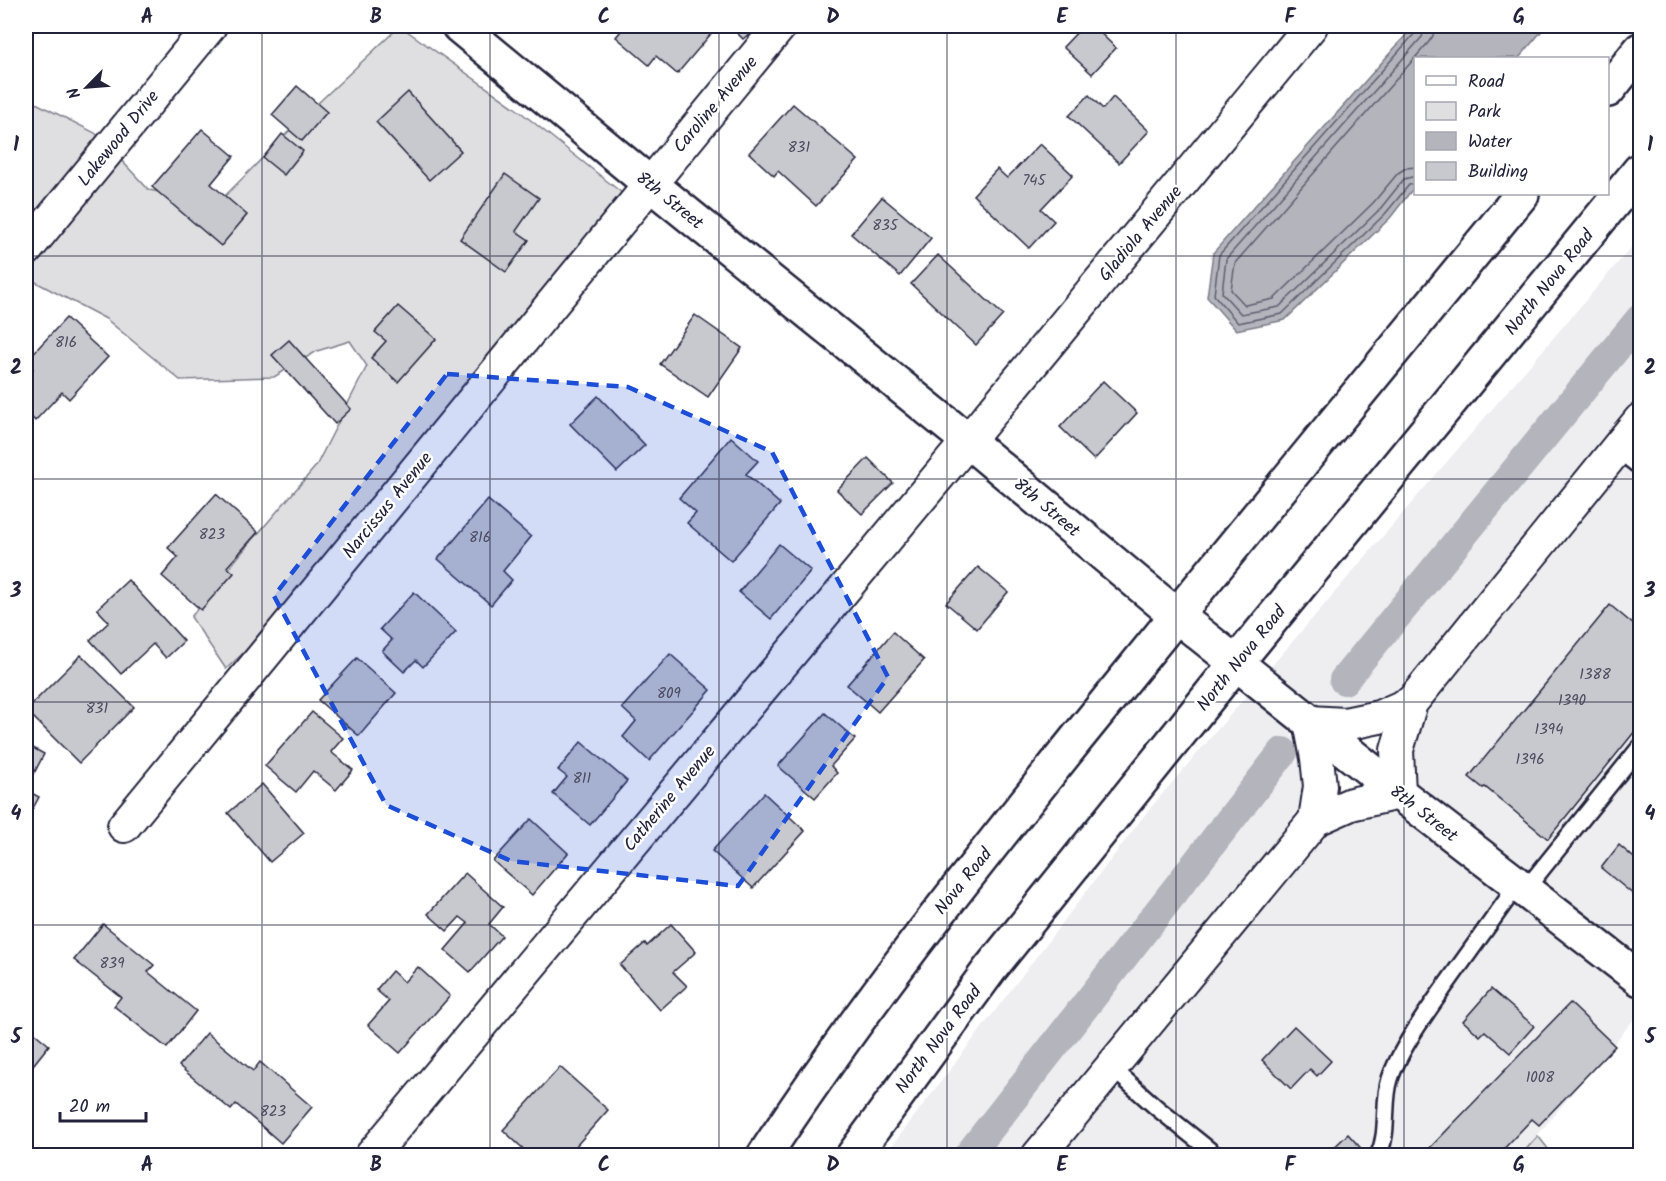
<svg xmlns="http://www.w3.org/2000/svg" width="1666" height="1181" viewBox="0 0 1666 1181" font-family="Kalam,sans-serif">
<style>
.built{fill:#eeeef1}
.green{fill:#dfdfe2;stroke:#80808e;stroke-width:1.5}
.water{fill:#b4b4bc;stroke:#7a7a88;stroke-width:1.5}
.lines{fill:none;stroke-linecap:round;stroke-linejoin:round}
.shore{stroke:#5c5c6f;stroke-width:1.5}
.canal{stroke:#b4b4bc;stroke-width:30}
.building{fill:#c8c8cf;stroke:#22223b;stroke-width:1.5}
.service-casing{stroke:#22223b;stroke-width:20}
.minor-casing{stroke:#22223b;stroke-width:36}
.tertiary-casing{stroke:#22223b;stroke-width:38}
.primary-casing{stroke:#22223b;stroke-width:38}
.service{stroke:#fff;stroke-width:15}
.minor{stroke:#fff;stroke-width:32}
.tertiary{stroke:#fff;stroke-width:33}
.primary{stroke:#fff;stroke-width:33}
.marked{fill:#1d4ed8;fill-opacity:0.2;stroke:#1d4ed8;stroke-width:4.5;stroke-dasharray:12 8;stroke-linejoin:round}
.grid{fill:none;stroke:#22223b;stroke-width:1.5;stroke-opacity:0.55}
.labels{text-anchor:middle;stroke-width:5;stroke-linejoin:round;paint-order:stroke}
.number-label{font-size:15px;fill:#4c4c60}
.street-label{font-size:18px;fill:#22223b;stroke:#fff}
.neatline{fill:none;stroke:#22223b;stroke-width:2}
.grid-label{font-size:20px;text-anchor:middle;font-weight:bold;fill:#22223b}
</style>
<rect width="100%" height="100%" fill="#fff"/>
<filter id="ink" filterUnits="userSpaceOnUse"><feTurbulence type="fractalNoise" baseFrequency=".0167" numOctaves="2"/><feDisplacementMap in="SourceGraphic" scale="12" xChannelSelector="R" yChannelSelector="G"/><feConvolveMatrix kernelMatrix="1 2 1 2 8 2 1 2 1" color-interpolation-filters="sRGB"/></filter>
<g filter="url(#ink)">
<g class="built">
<path d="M1640 237V396L1405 687 1400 686 1397 693 1375 703 1345 709 1324 708 1322 704 1315 706 1269 669Z"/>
<path d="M1640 444V938L1630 950 1415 785 1413 750 1424 713 1431 710 1429 705Z"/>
<path d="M1248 694 1293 729 1292 737H1296L1301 761 1303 787 1300 811 1294 814 1296 819 1019 1155 884 1156 1147 812Z"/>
<path d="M1393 810 1640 1001V1012L1521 1155 1058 1156 1322 835H1328L1330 830 1355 818Z"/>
</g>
<g class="green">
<path d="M400 26 518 110 622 193 253 644 226 669 191 617 238 557 316 466 367 366 350 341 317 351 274 377 180 380 106 319 26 277V273L120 159 149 190 218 203 301 119Z"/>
<path d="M26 98 95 133 99 137 26 226Z"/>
<path d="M1538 1136 1553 1155H1521Z"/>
</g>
<path class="water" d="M1414 26H1546L1519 58H1416L1415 186 1390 218 1285 320 1236 330 1207 297 1213 253Z"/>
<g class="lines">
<g class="shore">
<path d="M1416 167 1406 168 1398 173 1373 203 1274 299 1245 305 1231 290 1235 263 1428 43 1433 36 1434 26"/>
<path d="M1416 176 1404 179 1380 209 1279 307 1241 314 1222 293 1226 259 1422 37 1425 26"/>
<path d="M1416 183 1409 185 1385 214 1282 314 1238 323 1214 295 1219 255 1416 32 1418 26"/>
</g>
<g class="canal">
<path d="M1344 680 1640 319"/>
<path d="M968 1156 1283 752"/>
</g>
</g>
<g class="building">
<path d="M625 26H713L716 28 677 74 656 56 649 65 616 37Z"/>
<path d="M730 26H758L743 39Z"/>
<path d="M1083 26H1093L1116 48 1092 74 1063 47Z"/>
<path d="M297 86 327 112 302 141 272 115Z"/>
<path d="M408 92 461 151 429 180 376 122Z"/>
<path d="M1089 95 1103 109 1113 97 1149 131 1119 163 1069 116Z"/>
<path d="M793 104 858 160 816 206 778 171 774 176 749 153Z"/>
<path d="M202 129 234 156 211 184 247 215 221 246 152 187Z"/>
<path d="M282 134 303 151 284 175 263 158Z"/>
<path d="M1040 144 1073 175 1041 209 1054 221 1029 248 973 195 997 169 1007 178Z"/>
<path d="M505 174 539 198 516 231 529 240 506 272 460 239Z"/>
<path d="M882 197 931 238 900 276 851 234Z"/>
<path d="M938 255 1003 315 976 345 911 284Z"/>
<path d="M398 306 436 339 398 382 371 358 386 341 375 332Z"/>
<path d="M695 315 742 348 708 397 660 364Z"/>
<path d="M66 318 108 357 69 399 62 392 35 421 26 411V378L33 369 26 361Z"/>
<path d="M289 340 351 409 335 424 272 355Z"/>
<path d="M1103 381 1137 413 1094 460 1060 427Z"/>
<path d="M598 396 645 445 617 472 570 424Z"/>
<path d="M731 437 758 461 746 474 780 504 731 561 687 523 696 513 679 498Z"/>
<path d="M868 458 893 483 862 514 837 490Z"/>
<path d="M216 494 258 532 227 567 234 573 201 610 162 576 178 557 168 548Z"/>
<path d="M488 500 531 537 503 571 512 580 491 605 438 559Z"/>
<path d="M779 544 811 571 771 619 739 592Z"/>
<path d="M978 567 1008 592 977 629 946 603Z"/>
<path d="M128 580 184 641 166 658 153 644 121 674 90 640 109 622 97 609Z"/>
<path d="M414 592 456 632 423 667 416 660 404 672 382 651 392 640 380 629Z"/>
<path d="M1610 605 1640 630V725L1548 839 1485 787 1483 788 1469 777Z"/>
<path d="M893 632 924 660 878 712 847 685Z"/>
<path d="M670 654 711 690 649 761 623 737 636 721 622 708Z"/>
<path d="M81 655 134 707 79 763 26 710Z"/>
<path d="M357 658 396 693 359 736 318 700Z"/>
<path d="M312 712 343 738 331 752 353 770 336 790 313 771 296 792 265 766Z"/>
<path d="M825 713 855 739 831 766 837 773 815 798 778 766Z"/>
<path d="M581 742 627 781 590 825 553 794 567 777 558 770Z"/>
<path d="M26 744 44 754 26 789Z"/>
<path d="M262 784 304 833 270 862 228 813Z"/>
<path d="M26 790 39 797 26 821Z"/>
<path d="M764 793 805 831 753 888 712 851Z"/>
<path d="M531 819 568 853 532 895 493 861Z"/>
<path d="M1619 845 1640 863V900L1601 868Z"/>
<path d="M465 873 503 907 489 924 502 936 470 972 445 950 468 923 460 917 447 931 428 914Z"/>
<path d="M103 924 154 965 148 972 196 1011 167 1048 114 1006 121 997 74 960Z"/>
<path d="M671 924 696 952 673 972 687 986 660 1010 620 965 645 943 647 946Z"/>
<path d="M418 967 450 996 400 1053 368 1025 389 1001 376 990 392 971 404 982Z"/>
<path d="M1491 989 1534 1026 1510 1053 1485 1031 1480 1036 1463 1021Z"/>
<path d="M1570 1003 1615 1046 1539 1125 1532 1119 1497 1156H1422Z"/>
<path d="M26 1026 49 1045 26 1074Z"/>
<path d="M1294 1026 1331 1061 1317 1076 1310 1069 1291 1089 1262 1060Z"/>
<path d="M207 1033 253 1071 260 1062 312 1107 281 1143 236 1104 231 1110 179 1066Z"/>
<path d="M560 1067 608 1110 567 1156H531L503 1130Z"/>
<path d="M1348 1134 1368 1156H1325Z"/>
</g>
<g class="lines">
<g class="service-casing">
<g id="service">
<path d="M1617 449 1640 467"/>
<path d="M1525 890 1640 747"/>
<path d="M1111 1067 1157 1108 1217 1156"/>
<path d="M1378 1156C1390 1131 1382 1104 1390 1079 1399 1051 1426 1013 1443 989 1468 954 1493 919 1518 884"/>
</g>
</g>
<g class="minor-casing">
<g id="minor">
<path d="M26 250 210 26"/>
<path d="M1315 820 1320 786 1317 758 1310 722 1345 724 1379 717 1411 703"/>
<path d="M124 826 780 26"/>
<path d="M371 1156 968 441 1311 26"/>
<path d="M1038 1156 1315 820 1351 804 1399 793 1397 750 1411 703 1640 420"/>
</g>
</g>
<g class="tertiary-casing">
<path id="tertiary" d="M459 26 649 183 968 441 1176 615 1399 793 1640 979"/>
</g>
<g class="primary-casing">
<g id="primary">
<path d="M1608 90 1640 50"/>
<path d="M764 1156C860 1009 968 874 1078 737 1225 555 1374 374 1522 194"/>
<path d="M853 1156 990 969 1236 663 1640 170"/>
</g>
</g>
<use href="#service" class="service"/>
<use href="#minor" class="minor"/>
<use href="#tertiary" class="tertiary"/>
<use href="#primary" class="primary"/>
</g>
</g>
<path class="marked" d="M447 374 628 387 772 452 888 677 738 886 511 861 386 805 274 596Z"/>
<path class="grid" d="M262 26V1156M490 26V1156M719 26V1156M947 26V1156M1176 26V1156M1404 26V1156M26 256H1640M26 479H1640M26 702H1640M26 925H1640"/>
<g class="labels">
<g class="number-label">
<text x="799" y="152">831</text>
<text x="1034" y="185">745</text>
<text x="885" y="230">835</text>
<text x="66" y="347">816</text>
<text x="212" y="539">823</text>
<text x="480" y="542">816</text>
<text x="1595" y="679">1388</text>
<text x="669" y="698">809</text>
<text x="1572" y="705">1390</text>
<text x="97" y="713">831</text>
<text x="1549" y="734">1394</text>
<text x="1530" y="764">1396</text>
<text x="582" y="783">811</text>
<text x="112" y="968">839</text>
<text x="1540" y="1082">1008</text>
<text x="273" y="1116">823</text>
</g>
<g class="street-label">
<text transform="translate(715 104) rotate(-50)" y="6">Caroline Avenue</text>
<text transform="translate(118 138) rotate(-51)" y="6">Lakewood Drive</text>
<text transform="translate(670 200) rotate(39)" y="6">8th Street</text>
<text transform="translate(1140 233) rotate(-50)" y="6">Gladiola Avenue</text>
<text transform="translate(1549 282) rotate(-51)" y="6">North Nova Road</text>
<text transform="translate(387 505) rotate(-51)" y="6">Narcissus Avenue</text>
<text transform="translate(1047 507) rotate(40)" y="6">8th Street</text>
<text transform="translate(1241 658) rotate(-51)" y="6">North Nova Road</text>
<text transform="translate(669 798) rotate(-50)" y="6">Catherine Avenue</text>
<text transform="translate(1424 813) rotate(38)" y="6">8th Street</text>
<text transform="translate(963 881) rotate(-51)" y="6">Nova Road</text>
<text transform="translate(938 1039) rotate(-53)" y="6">North Nova Road</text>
</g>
</g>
<rect width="1666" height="1181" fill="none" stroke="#fff" stroke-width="66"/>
<rect x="1414" y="57" width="195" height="138" fill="#ffffff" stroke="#a7a7b1" stroke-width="1.5"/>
<rect x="1426" y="76" width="30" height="9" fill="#ffffff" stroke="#a7a7b1" stroke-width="1.5"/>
<text x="1468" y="87" font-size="18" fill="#22223b">Road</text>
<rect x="1426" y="102" width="30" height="18" fill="#dfdfe2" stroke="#a7a7b1" stroke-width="1.5"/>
<text x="1468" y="117" font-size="18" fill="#22223b">Park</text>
<rect x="1426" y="132" width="30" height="18" fill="#b4b4bc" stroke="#a7a7b1" stroke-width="1.5"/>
<text x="1468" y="147" font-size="18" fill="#22223b">Water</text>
<rect x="1426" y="162" width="30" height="18" fill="#c8c8cf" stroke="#a7a7b1" stroke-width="1.5"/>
<text x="1468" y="177" font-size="18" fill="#22223b">Building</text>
<g transform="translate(87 87) rotate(245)" stroke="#ffffff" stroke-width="4.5" paint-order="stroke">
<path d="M0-4.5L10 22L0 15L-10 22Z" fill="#22223b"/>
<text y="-9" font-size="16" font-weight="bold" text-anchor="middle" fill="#22223b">N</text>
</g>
<path d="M60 1112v9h86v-9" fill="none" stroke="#22223b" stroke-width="3"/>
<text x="69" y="1112" font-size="18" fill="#22223b" stroke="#ffffff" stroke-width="4.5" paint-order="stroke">20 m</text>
<rect x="33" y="33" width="1600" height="1115" class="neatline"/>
<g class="grid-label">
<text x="147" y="23">A</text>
<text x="376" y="23">B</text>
<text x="604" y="23">C</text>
<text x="833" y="23">D</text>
<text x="1062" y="23">E</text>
<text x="1290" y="23">F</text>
<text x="1519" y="23">G</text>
<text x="16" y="151">1</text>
<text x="1650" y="151">1</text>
<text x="16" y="374">2</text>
<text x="1650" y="374">2</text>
<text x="16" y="597">3</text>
<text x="1650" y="597">3</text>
<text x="16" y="820">4</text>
<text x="1650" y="820">4</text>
<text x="16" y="1043">5</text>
<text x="1650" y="1043">5</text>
<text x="147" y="1171">A</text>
<text x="376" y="1171">B</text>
<text x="604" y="1171">C</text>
<text x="833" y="1171">D</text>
<text x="1062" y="1171">E</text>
<text x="1290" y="1171">F</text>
<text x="1519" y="1171">G</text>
</g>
</svg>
